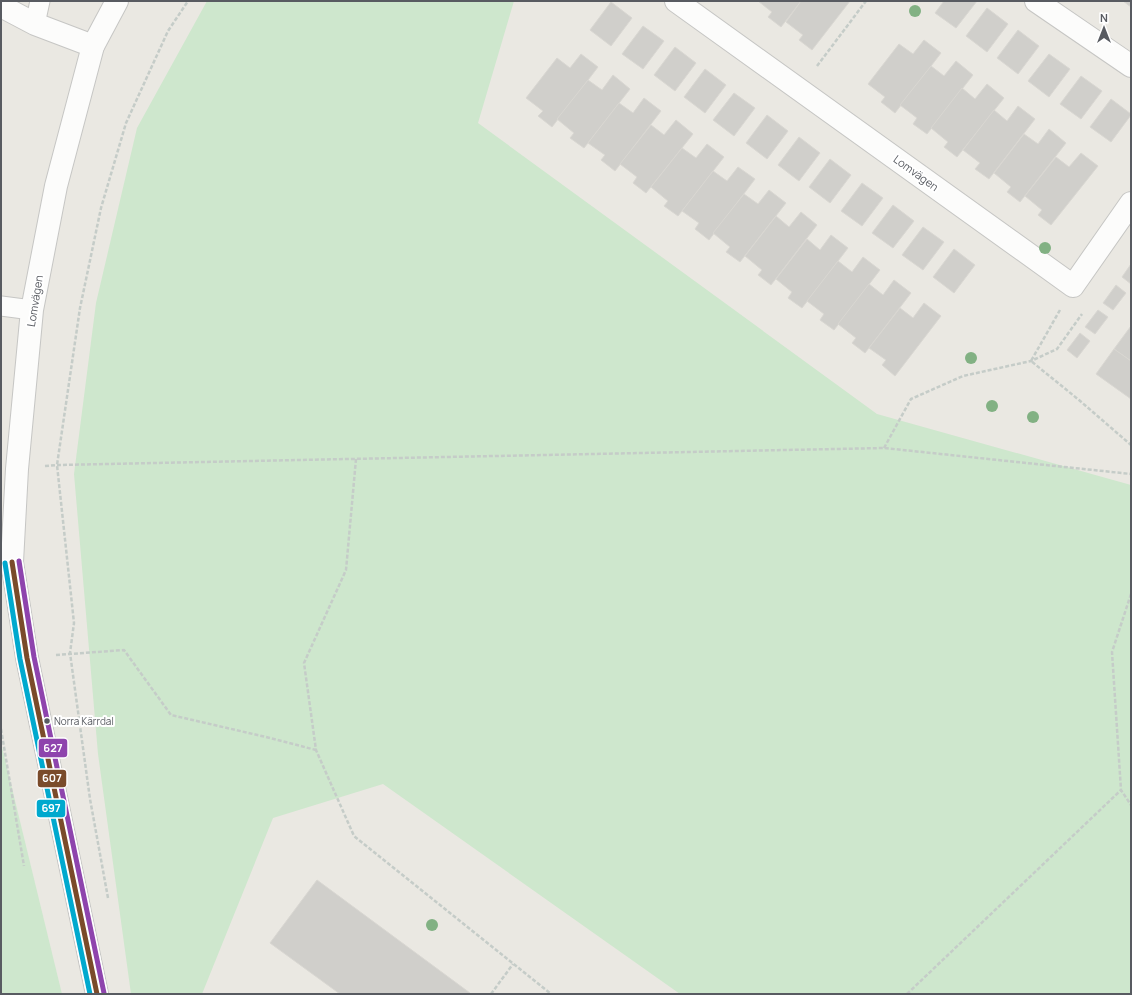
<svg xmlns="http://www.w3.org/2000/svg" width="1132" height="995" viewBox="0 0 1132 995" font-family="Manrope,sans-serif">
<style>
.green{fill:#cee7cd}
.building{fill:#d0cfcb;stroke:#d9d7d2}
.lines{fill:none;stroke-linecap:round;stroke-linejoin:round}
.service-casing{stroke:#c6c6c4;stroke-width:21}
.minor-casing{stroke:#c6c6c4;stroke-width:24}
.path{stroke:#c5ccc8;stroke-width:2.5;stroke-dasharray:4 2;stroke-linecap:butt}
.service{stroke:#fcfcfb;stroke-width:19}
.minor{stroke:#fcfcfb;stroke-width:22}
.bus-1-casing{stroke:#fff;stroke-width:8}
.bus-2-casing{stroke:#fff;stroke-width:8}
.bus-3-casing{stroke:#fff;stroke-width:8}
.bus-1{stroke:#7a4b2a;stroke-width:5}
.bus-2{stroke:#00a9ce;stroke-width:5}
.bus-3{stroke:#8e44ad;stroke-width:5}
.tree{fill:#82b183}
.bus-dot{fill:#585b61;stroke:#fff;stroke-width:1.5}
.labels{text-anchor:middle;stroke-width:4;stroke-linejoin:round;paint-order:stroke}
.bus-label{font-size:10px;fill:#585b61;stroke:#fff;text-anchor:start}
.street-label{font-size:11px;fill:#585b61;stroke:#fff}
.line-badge{stroke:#fff;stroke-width:1.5}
.badge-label{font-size:11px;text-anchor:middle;font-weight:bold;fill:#fff}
</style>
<rect width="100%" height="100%" fill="#eae8e2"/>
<g class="green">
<path d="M207 1H514L478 123 877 414 1131 485V994H680L383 784 273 818 202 994H131L98 754 74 474 96 303 137 128Z"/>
<path d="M1 743 62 994H1Z"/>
</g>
<g class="building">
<path d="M758 1H801L781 27 768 17 772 12Z"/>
<path d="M801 1H850L812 50 799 40 803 35 786 22Z"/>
<path d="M944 1H977L956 28 935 13Z"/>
<path d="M1123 1H1131V7Z"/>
<path d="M611 2 632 18 611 46 590 30Z"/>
<path d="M987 8 1008 24 987 52 966 36Z"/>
<path d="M643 26 664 41 643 69 622 54Z"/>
<path d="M1018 30 1039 46 1018 74 997 58Z"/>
<path d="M924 40 941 53 895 113 881 102 885 97 868 84 899 44 913 54Z"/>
<path d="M675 47 696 63 675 91 654 75Z"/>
<path d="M581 54 598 67 552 127 538 116 543 111 526 98 557 58 570 68Z"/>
<path d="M1049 54 1070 69 1049 97 1028 81Z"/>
<path d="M956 61 973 75 927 134 913 124 917 118 900 105 931 66 944 76Z"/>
<path d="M705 69 726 85 705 113 684 97Z"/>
<path d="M613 75 630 89 584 148 570 138 574 133 557 119 588 80 602 90Z"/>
<path d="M1081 76 1102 91 1081 119 1060 104Z"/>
<path d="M987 84 1004 98 957 157 944 147 948 142 931 128 962 88 975 99Z"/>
<path d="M734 93 755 108 734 136 713 120Z"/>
<path d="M644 98 661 111 615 171 601 160 605 155 588 143 619 103 633 113Z"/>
<path d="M1111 99 1131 114V115L1111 142 1090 127Z"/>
<path d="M1018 106 1035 119 989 179 975 169 980 163 963 150 994 110 1007 121Z"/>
<path d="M767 115 788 131 767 159 746 143Z"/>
<path d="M676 120 693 134 646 193 633 183 637 177 620 164 651 125 664 135Z"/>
<path d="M1049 129 1066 143 1020 202 1007 192 1011 187 994 173 1024 134 1038 144Z"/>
<path d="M799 137 820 153 799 181 778 165Z"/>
<path d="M707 144 724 157 678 216 664 206 668 201 651 187 682 148 696 158Z"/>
<path d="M1081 153 1098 166 1051 225 1038 215 1042 210 1025 196 1056 157 1069 167Z"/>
<path d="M830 159 851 175 830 203 809 187Z"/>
<path d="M738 167 755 179 709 240 695 229 699 223 682 211 713 171 727 181Z"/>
<path d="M862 183 883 198 862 226 841 211Z"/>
<path d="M769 190 786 203 740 262 726 252 730 247 713 233 744 194 758 204Z"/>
<path d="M893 205 914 221 893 248 872 233Z"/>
<path d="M801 212 817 225 771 285 758 275 762 270 745 256 776 216 789 227Z"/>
<path d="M923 227 944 242 923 270 902 255Z"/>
<path d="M831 235 848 248 802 308 788 298 792 292 776 279 807 239 820 250Z"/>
<path d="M954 249 975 265 954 293 933 277Z"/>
<path d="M863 257 880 270 834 330 820 320 824 314 807 301 838 261 852 272Z"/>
<path d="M1131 264V284L1122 277Z"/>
<path d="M894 280 911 293 865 353 852 343 856 338 838 324 869 284 883 295Z"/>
<path d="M1116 285 1126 293 1113 310 1103 303Z"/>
<path d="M924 303 941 316 895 376 882 365 886 360 869 348 900 308 913 318Z"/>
<path d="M1098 310 1108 317 1095 334 1085 327Z"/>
<path d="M1131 326V361L1114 349Z"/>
<path d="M1080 333 1090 341 1077 358 1067 350Z"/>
<path d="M1114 349 1131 361V399L1096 374Z"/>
<path d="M317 880 470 993V994H340L270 943Z"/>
</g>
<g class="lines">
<g class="service-casing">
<g id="service">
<path d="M35 24 40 1"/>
<path d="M1 306 32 310"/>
</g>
</g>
<g class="minor-casing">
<g id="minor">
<path d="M676 1 1073 286 1131 203"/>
<path d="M1036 1 1131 66"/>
<path d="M1 6 35 24 93 46"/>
<path d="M97 994 27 658 12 562 17 469 32 310 56 186 93 46 117 1"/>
</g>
</g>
<g class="path">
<path d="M817 66 866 1"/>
<path d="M1060 310 1031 361 1079 400 1131 445"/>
<path d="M884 448 911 399 963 376 1031 361 1057 349 1082 314"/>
<path d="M356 459 346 570 304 663 316 750 354 836 551 994"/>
<path d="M45 466 57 465 884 448 1131 474"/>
<path d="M1131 594 1112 652 1121 790 1131 805"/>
<path d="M56 655 124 650 171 715 266 737 316 750"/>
<path d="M1 729 24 866"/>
<path d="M108 898 90 799 70 653 74 623 57 465 80 308 101 208 126 123 168 31 188 1"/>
<path d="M491 994 513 964"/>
<path d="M907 994 1121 790"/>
</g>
<use href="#service" class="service"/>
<use href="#minor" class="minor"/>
<g class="bus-1-casing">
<path id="bus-1" d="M12 562 27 658 97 994"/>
</g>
<g class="bus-2-casing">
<path id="bus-2" d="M5 563 20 659 90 994"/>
</g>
<g class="bus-3-casing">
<path id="bus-3" d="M19 561 34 657 104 993"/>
</g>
<use href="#bus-1" class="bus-1"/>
<use href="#bus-2" class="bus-2"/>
<use href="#bus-3" class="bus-3"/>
</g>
<g class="tree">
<circle cx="915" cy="11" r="6"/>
<circle cx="1045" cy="248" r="6"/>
<circle cx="971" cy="358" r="6"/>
<circle cx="992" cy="406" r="6"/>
<circle cx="1033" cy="417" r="6"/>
<circle cx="432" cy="925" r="6"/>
</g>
<circle class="bus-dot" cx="47" cy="721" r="3.5"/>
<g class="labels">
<g class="bus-label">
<text x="54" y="725">Norra Kärrdal</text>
</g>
<g class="street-label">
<text transform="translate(916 173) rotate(36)" y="4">Lomvägen</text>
<text transform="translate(35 301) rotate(-81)" y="4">Lomvägen</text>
</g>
</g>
<g class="line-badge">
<rect x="38" y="738" width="30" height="20" rx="4" fill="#8e44ad"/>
<rect x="37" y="769" width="30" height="19" rx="4" fill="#7a4b2a"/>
<rect x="36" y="799" width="30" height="19" rx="4" fill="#00a9ce"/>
</g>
<g class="badge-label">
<text x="53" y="752">627</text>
<text x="52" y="782">607</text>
<text x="51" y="812">697</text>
</g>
<rect width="1132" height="995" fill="none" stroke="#585b61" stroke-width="4"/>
<g transform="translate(1104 28)" stroke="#ffffff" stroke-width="3" paint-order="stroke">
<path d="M0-3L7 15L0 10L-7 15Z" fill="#585b61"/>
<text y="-6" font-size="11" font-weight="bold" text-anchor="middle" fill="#585b61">N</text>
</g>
</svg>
